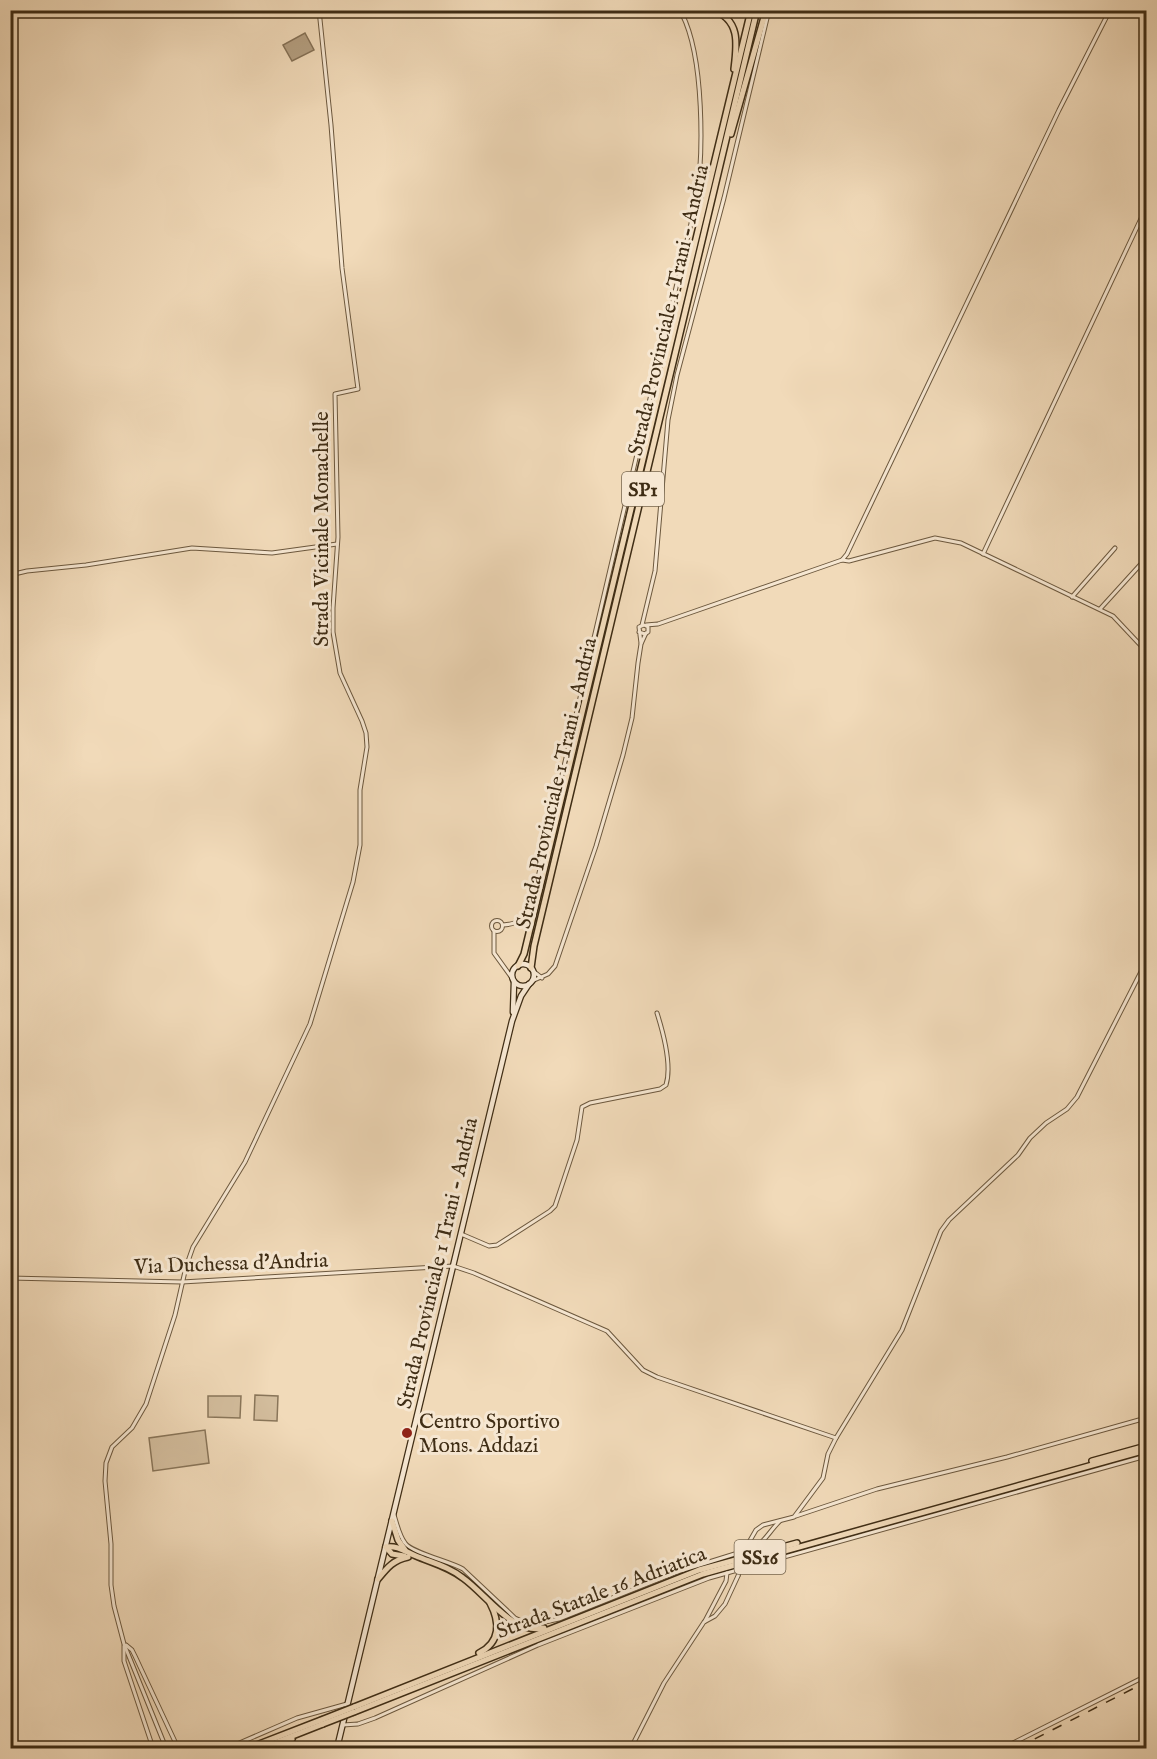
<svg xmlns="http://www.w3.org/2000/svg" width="1157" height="1759" viewBox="0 0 1157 1759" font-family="'IM FELL English',serif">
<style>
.green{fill:#d3bd9d;stroke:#897559;stroke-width:1.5}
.water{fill:#b49f81;stroke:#857156;stroke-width:1.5}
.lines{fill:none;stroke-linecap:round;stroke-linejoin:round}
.minor-casing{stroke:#6c583e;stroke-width:5}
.secondary-casing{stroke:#3f2d15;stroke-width:7}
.trunk-casing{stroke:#3f2d15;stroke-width:8}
.minor{stroke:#f6e7d2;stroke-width:3}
.secondary{stroke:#f6e7d2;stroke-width:4.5}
.trunk{stroke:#f1dab9;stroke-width:5}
.rail{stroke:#3f2d15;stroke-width:1.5;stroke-dasharray:10 10;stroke-linecap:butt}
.minor-bridge-casing{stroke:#6c583e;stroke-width:5;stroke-linecap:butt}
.trunk-bridge-casing{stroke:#3f2d15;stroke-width:8;stroke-linecap:butt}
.minor-bridge{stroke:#f6e7d2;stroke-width:3}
.trunk-bridge{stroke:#f1dab9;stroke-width:5}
.poi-dot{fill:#8f2418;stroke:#f6e7d2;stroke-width:2}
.labels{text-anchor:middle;stroke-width:6;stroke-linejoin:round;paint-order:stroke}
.shield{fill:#f6e7d2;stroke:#76654e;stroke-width:1.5}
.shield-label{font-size:20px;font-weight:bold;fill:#3f2d15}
.street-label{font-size:21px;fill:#3f2d15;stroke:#f6e7d2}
.poi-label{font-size:21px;fill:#3f2d15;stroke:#f6e7d2;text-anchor:start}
</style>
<rect width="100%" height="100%" fill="#f1dab9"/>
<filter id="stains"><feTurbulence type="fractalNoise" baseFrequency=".00333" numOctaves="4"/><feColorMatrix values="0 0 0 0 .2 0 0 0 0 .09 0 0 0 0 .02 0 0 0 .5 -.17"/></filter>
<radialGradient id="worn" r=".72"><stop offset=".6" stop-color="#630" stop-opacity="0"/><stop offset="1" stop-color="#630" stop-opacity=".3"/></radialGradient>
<g class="green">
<path d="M255 1395 278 1396 277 1421 254 1420Z"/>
<path d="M208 1396H241L240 1418 208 1417Z"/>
<path d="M205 1430 209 1463 153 1471 149 1438Z"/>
</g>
<path class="water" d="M305 33 314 50 292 61 283 45Z"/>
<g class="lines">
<g class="minor-casing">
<g id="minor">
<path d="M678 10 685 15 692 10"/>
<path d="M983 554 1146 208"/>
<path d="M842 560 849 561 935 538 961 543 1113 616 1146 651"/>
<path d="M10 575 27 571 86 565 192 548 272 553 337 544"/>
<path d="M1072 597 1115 548"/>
<path d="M1100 609 1140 565"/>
<path d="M642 625 655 571 668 420 677 375 724 198 769 10"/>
<path d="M646 625 658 624 822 567 842 560 847 554 1059 110 1110 10"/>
<path d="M639 632 645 634 648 632V627L644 625 639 627 641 643"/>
<circle cx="497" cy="926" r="5.5"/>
<path d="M503 925C519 924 527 918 532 903L696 202C704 154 704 57 682 14"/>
<path d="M494 931V953L512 978"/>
<path d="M533 971 542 978"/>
<path d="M532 981 548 974 555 966 596 846 623 755 632 718 638 663 641 644 646 633"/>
<path d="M461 1234 489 1246 497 1245 550 1211 555 1206 577 1140 582 1107 590 1103 660 1089 666 1085C672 1066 663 1032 657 1013"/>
<path d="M10 1278 182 1282 453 1266 474 1273 607 1331 643 1370 657 1377 836 1438"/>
<path d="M394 1515C397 1524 399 1535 405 1543 412 1553 449 1561 463 1569L515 1618 528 1624H536L559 1619 677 1572 754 1548C765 1542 771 1529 780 1521"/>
<path d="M796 1516 877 1489 1007 1457 1146 1418"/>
<path d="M748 1544 756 1530 763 1525 794 1517 800 1509 823 1478 828 1454 836 1438 902 1330 941 1231 949 1220 1018 1155 1030 1138 1046 1123 1067 1109 1077 1097 1146 962"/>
<path d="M705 1621 726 1581 727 1573"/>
<path d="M126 1645 132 1650 135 1656 178 1748"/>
<path d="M124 1646V1661L153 1748"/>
<path d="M343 1725 358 1724 375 1718 538 1645 709 1578 1146 1456"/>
<path d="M635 1743 640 1748"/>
<path d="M166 1748 124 1644 114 1606 111 1585V1544L105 1481 106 1463 112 1447 132 1428 146 1404 175 1315 186 1267 193 1247 245 1162 310 1024 353 882 360 845V790L367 747 366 733 362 721 340 673 333 632V608L338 537 335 394 358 389 342 268 331 125 319 10"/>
<path d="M228 1748 297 1718 347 1704"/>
<path d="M631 1748 664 1683 704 1622 715 1616 725 1604 738 1576"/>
<path d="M1003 1748 1146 1676"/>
</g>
</g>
<g class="secondary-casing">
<g id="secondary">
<circle cx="523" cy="975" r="11"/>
<path d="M513 1012 514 982"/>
<path d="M337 1748 512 1021 521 996 529 984"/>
</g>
</g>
<g class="trunk-casing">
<g id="trunk">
<path d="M712 10C741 19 737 45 734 69"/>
<path d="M692 11 694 10"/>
<path d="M731 134 766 10"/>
<path d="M518 966 524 954 751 10"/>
<path d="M531 968 534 946 757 10"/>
<path d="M1092 1461 1146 1446"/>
<path d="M392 1521 398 1540 405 1550"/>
<path d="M386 1547C397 1545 406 1552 416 1556 433 1563 449 1567 463 1578 487 1595 512 1635 544 1628"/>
<path d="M386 1547 392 1554 404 1556"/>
<path d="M378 1579C387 1568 393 1560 408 1557"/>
<path d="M479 1653C501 1642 500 1622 490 1603"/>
<path d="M354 1707 699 1570 797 1543"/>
<path d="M354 1712 703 1574 1146 1450"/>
<path d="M249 1748 321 1720"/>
<path d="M262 1748 323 1724"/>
<path d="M282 1748 286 1743 292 1739"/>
</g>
</g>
<use href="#minor" class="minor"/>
<use href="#secondary" class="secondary"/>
<use href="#trunk" class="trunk"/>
<path class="rail" d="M1017 1748 1146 1682"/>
<g class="minor-bridge-casing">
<path id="minor-bridge" d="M738 1576 748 1544"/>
</g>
<g class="trunk-bridge-casing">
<g id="trunk-bridge">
<path d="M321 1720 354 1707"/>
<path d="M323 1724 354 1712"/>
</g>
</g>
<use href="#minor-bridge" class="minor-bridge"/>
<use href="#trunk-bridge" class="trunk-bridge"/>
</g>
<circle class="poi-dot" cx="407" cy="1433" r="6"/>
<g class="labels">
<g class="shield">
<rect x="622" y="472" width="42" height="34" rx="4.5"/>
<rect x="734.5" y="1540" width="51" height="34" rx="4.5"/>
</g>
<g class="shield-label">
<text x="643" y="496">SP1</text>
<text x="760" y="1564">SS16</text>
</g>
<g class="street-label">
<text transform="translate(668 310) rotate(-77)" y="7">Strada Provinciale 1 Trani - Andria</text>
<text transform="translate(321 529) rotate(-90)" y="7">Strada Vicinale Monachelle</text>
<text transform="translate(556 783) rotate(-77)" y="7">Strada Provinciale 1 Trani - Andria</text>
<text transform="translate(231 1263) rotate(-2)" y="7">Via Duchessa d'Andria</text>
<text transform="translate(437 1263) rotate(-77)" y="7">Strada Provinciale 1 Trani - Andria</text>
<text transform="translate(601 1592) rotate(-21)" y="7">Strada Statale 16 Adriatica</text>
</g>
<g class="poi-label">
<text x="419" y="1428">Centro Sportivo<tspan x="419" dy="24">Mons. Addazi</tspan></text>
</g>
</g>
<rect width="1157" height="1759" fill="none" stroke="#f1dab9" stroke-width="36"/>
<rect x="12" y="12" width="1133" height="1735" fill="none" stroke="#3f2d15" stroke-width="3"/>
<rect x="18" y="18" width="1121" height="1723" fill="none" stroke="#3f2d15" stroke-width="1.5"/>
<rect width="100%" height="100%" filter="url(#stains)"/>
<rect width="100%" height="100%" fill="url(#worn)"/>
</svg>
